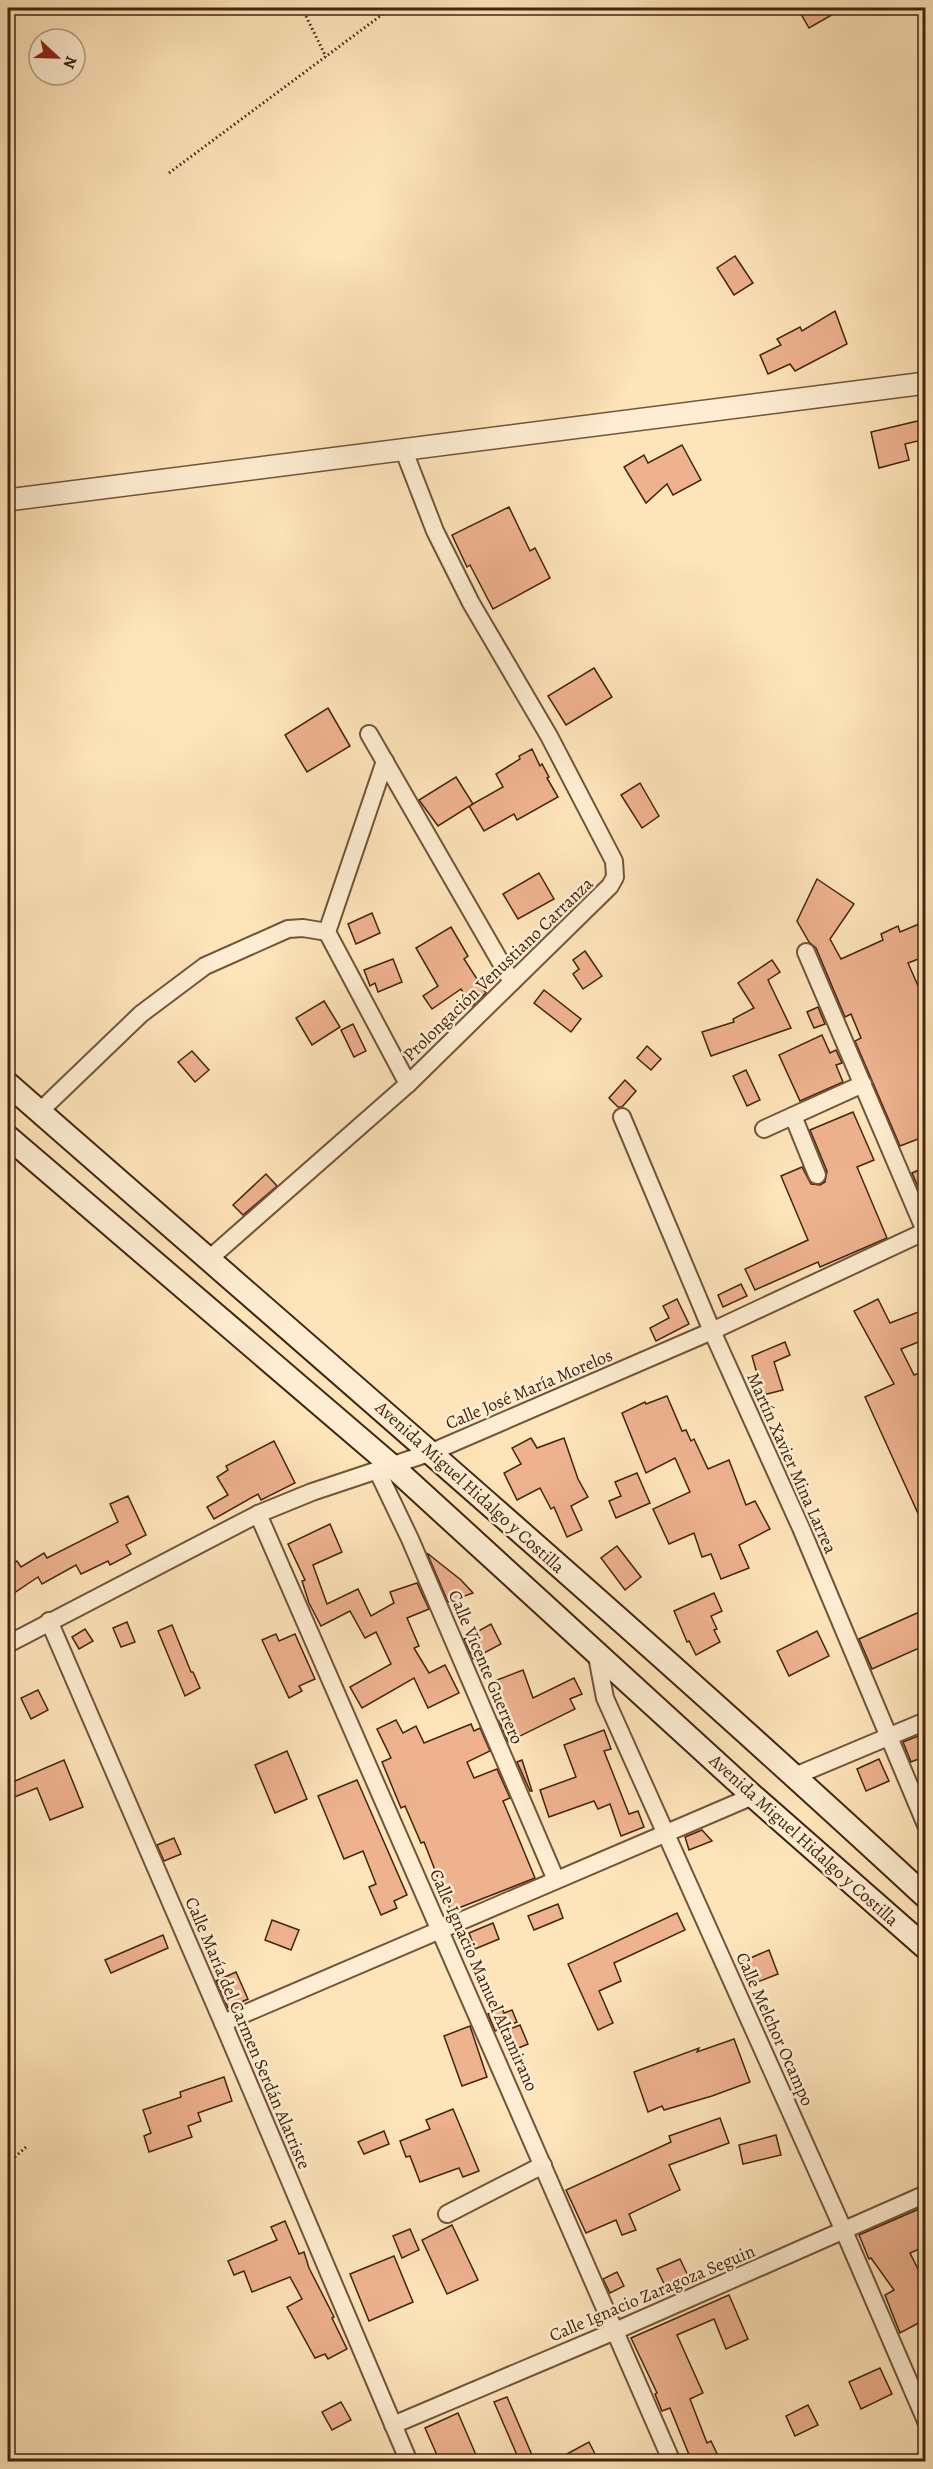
<svg xmlns="http://www.w3.org/2000/svg" width="933" height="2469" viewBox="0 0 933 2469" font-family="Alegreya,serif">
<style>
.building{fill:#eeb28e;stroke:#43240d;stroke-width:1.5}
.lines{fill:none;stroke-linecap:round;stroke-linejoin:round}
.minor-casing{stroke:#725438;stroke-width:20}
.tertiary-casing{stroke:#725438;stroke-width:24}
.secondary-casing{stroke:#43240d;stroke-width:26}
.path{stroke:#43240d;stroke-width:3;stroke-dasharray:1.5 3;stroke-linecap:butt}
.minor{stroke:#feedd2;stroke-width:16}
.tertiary{stroke:#feedd2;stroke-width:21}
.secondary{stroke:#feedd2;stroke-width:22}
.labels{text-anchor:middle;stroke-width:5;stroke-linejoin:round;paint-order:stroke}
.street-label{font-size:18px;fill:#43240d;stroke:#feedd2}
</style>
<rect width="100%" height="100%" fill="#fee4b9"/>
<filter id="stains"><feTurbulence type="fractalNoise" baseFrequency=".00333" numOctaves="4"/><feColorMatrix values="0 0 0 0 .2 0 0 0 0 .09 0 0 0 0 .02 0 0 0 .5 -.17"/></filter>
<radialGradient id="worn" r=".72"><stop offset=".6" stop-color="#630" stop-opacity="0"/><stop offset="1" stop-color="#630" stop-opacity=".3"/></radialGradient>
<g class="building">
<path d="M812 8H844L809 28 801 14Z"/>
<path d="M735 256 753 283 734 295 717 268Z"/>
<path d="M835 311 847 344 795 371 790 364 768 374 760 355 781 345 777 339 800 327 802 331Z"/>
<path d="M926 419V439L905 444 909 460 879 468 871 432Z"/>
<path d="M682 445 701 480 673 495 667 484 646 503 624 467 644 455 648 463Z"/>
<path d="M509 507 530 551 535 548 550 578 493 609 470 565 467 567 452 535Z"/>
<path d="M594 668 612 697 566 725 548 696Z"/>
<path d="M328 708 350 746 307 772 285 735Z"/>
<path d="M532 749 540 766 542 764 549 777 547 778 558 797 517 820 514 814 484 831 469 806 503 787 496 774 520 759 519 756Z"/>
<path d="M456 777 473 804 438 826 419 800Z"/>
<path d="M640 783 659 816 642 828 621 795Z"/>
<path d="M539 873 554 899 518 919 503 894Z"/>
<path d="M817 879 854 904 830 939 841 959 883 940 881 934 898 926 900 932 919 924 926 939V956L908 963 926 1004V1136L900 1146 855 1041 861 1038 851 1014 845 1017 816 948 809 942 797 921Z"/>
<path d="M372 913 380 933 356 944 348 924Z"/>
<path d="M451 927 468 956 464 959 486 993 472 1006 461 989 432 1009 423 996 438 986 416 948Z"/>
<path d="M585 951 602 976 583 989 573 974 579 969 573 960Z"/>
<path d="M393 959 402 982 378 992 375 983 370 986 364 970Z"/>
<path d="M772 960 780 972 768 980 791 1028 711 1056 702 1032 734 1022 733 1019 754 1008 738 983Z"/>
<path d="M544 990 581 1019 571 1032 534 1003Z"/>
<path d="M324 1001 340 1027 312 1045 296 1018Z"/>
<path d="M818 1007 825 1024 814 1028 807 1012Z"/>
<path d="M353 1024 366 1051 354 1057 341 1030Z"/>
<path d="M822 1035 830 1053 836 1050 842 1063 836 1065 843 1082 800 1101 779 1055Z"/>
<path d="M647 1046 661 1059 651 1070 637 1058Z"/>
<path d="M192 1051 209 1070 195 1082 178 1062Z"/>
<path d="M746 1070 760 1100 747 1106 733 1076Z"/>
<path d="M625 1080 636 1091 622 1107H618L609 1098Z"/>
<path d="M853 1112 874 1160 857 1167 887 1238 820 1267 818 1262 755 1290 745 1269 808 1240 781 1176 802 1167 811 1184 820 1185 825 1182 827 1171 810 1130Z"/>
<path d="M926 1167V1205L912 1173Z"/>
<path d="M266 1174 277 1186 243 1215 233 1205Z"/>
<path d="M741 1284 747 1296 723 1307 718 1295Z"/>
<path d="M677 1299 689 1324 656 1341 650 1328 669 1318 663 1306Z"/>
<path d="M878 1299 890 1323 926 1309V1339L901 1349 914 1375 926 1370V1531L865 1397 894 1384 854 1311Z"/>
<path d="M785 1342 790 1355 774 1362 783 1390 763 1395 752 1356Z"/>
<path d="M667 1396 682 1431 686 1430 691 1441 694 1439 708 1469 729 1460 746 1505 755 1501 770 1529 739 1545 749 1568 721 1579 711 1554 702 1557 694 1533 669 1544 653 1509 690 1492 675 1458 646 1473 622 1413 645 1402 646 1404Z"/>
<path d="M531 1438 537 1448 564 1438 578 1479 588 1497 571 1506 582 1530 567 1537 554 1507 551 1509 540 1488 517 1500 504 1473 521 1464 512 1448Z"/>
<path d="M274 1441 295 1483 261 1500 258 1494 214 1519 207 1507 228 1495 217 1477 228 1470 226 1466Z"/>
<path d="M637 1473 650 1503 616 1518 609 1501 621 1496 615 1482Z"/>
<path d="M128 1496 146 1535 126 1545 131 1554 110 1565 108 1561 81 1574 76 1565 42 1584 38 1577 8 1597V1567L17 1561 21 1567 44 1553 47 1558 118 1522 110 1504Z"/>
<path d="M330 1524 342 1552 313 1565 327 1604 358 1589 371 1616 394 1603 390 1592 417 1583 429 1609 407 1618 419 1646 414 1648 429 1673 445 1665 459 1693 428 1708 414 1678 362 1708 350 1687 391 1664 376 1632 365 1638 350 1611 321 1626 309 1603 302 1581 305 1580 288 1544Z"/>
<path d="M617 1546 641 1577 625 1590 601 1558Z"/>
<path d="M427 1553 461 1580 473 1593 448 1602Z"/>
<path d="M714 1593 722 1611 711 1616 717 1629 714 1630 720 1642 696 1655 689 1641 687 1642 674 1611Z"/>
<path d="M926 1609V1645L872 1669 859 1639Z"/>
<path d="M127 1622 135 1642 121 1647 113 1628Z"/>
<path d="M491 1624 501 1644 473 1659 464 1639Z"/>
<path d="M172 1625 191 1672H193L200 1688 185 1696 158 1631Z"/>
<path d="M85 1629 93 1641 79 1649 72 1637Z"/>
<path d="M817 1631 829 1656 789 1676 777 1651Z"/>
<path d="M276 1634 279 1641 295 1634 315 1679 299 1686 302 1691 289 1698 262 1640Z"/>
<path d="M523 1670 533 1698 574 1678 582 1694 570 1699 575 1709 508 1742 499 1720 505 1717 492 1682Z"/>
<path d="M38 1690 48 1710 31 1719 21 1698Z"/>
<path d="M396 1720 403 1733 416 1726 424 1743 471 1724 474 1731 480 1728 490 1751 467 1762 474 1778 497 1769 510 1798 503 1801 535 1878 451 1911 424 1842 421 1843 405 1806 401 1808 382 1762 391 1758 377 1729Z"/>
<path d="M604 1730 611 1749 604 1751 629 1814 638 1811 644 1827 621 1836 610 1804 598 1809 594 1801 549 1817 540 1790 576 1777 564 1745Z"/>
<path d="M926 1733V1756L911 1762 903 1742Z"/>
<path d="M287 1751 307 1799 275 1813 255 1765Z"/>
<path d="M879 1759 889 1781 866 1791 857 1769Z"/>
<path d="M64 1760 83 1807 50 1820 37 1788 12 1798 8 1784Z"/>
<path d="M522 1760 532 1791H530L517 1762Z"/>
<path d="M357 1780 407 1895 394 1901 397 1908 381 1915 369 1887 376 1884 363 1851 344 1859 318 1796Z"/>
<path d="M702 1830 712 1841 689 1850 685 1837Z"/>
<path d="M174 1838 181 1854 164 1861 157 1845Z"/>
<path d="M558 1904 563 1918 534 1930 528 1916Z"/>
<path d="M677 1913 685 1930 614 1963 621 1981 599 1991 613 2023 598 2030 568 1964Z"/>
<path d="M272 1920 299 1930 291 1950 265 1940Z"/>
<path d="M493 1923 499 1939 475 1949 469 1933Z"/>
<path d="M163 1935 168 1948 111 1973 105 1960Z"/>
<path d="M769 1950 778 1974 750 1985 741 1962Z"/>
<path d="M236 1972 248 1999 228 2008 216 1981Z"/>
<path d="M502 2008 504 2013 512 2010 517 2022 495 2031 488 2014Z"/>
<path d="M520 2025 528 2044 509 2052 500 2033Z"/>
<path d="M470 2026 487 2077 462 2086 444 2036Z"/>
<path d="M734 2039 750 2082 712 2096 664 2110 662 2106 648 2112 634 2072 699 2048 697 2052Z"/>
<path d="M224 2077 232 2101 198 2113 201 2121 188 2126 192 2137 149 2152 144 2136 151 2133 143 2110 181 2097 180 2092Z"/>
<path d="M453 2109 479 2171 463 2177 459 2168 420 2182 410 2156 406 2157 400 2141 430 2129 426 2120Z"/>
<path d="M720 2118 729 2143 669 2165 680 2190 629 2214 636 2230 622 2235 616 2220 586 2233 566 2190 671 2142 669 2136Z"/>
<path d="M384 2131 389 2144 364 2154 358 2142Z"/>
<path d="M776 2135 781 2155 743 2164 739 2145Z"/>
<path d="M926 2206V2246L910 2253 926 2285V2319L900 2333 885 2295 894 2290 871 2258 869 2259 859 2235Z"/>
<path d="M285 2221 299 2254 304 2252 309 2268 334 2317 332 2318 347 2349 328 2359 325 2354 315 2358 287 2307 302 2299 290 2277 252 2292 244 2271 234 2275 228 2261 277 2240 271 2227Z"/>
<path d="M452 2225 478 2280 447 2294 422 2240Z"/>
<path d="M410 2229 419 2250 402 2258 393 2236Z"/>
<path d="M394 2256 413 2302 369 2321 350 2274Z"/>
<path d="M680 2259 691 2282 668 2292 657 2269Z"/>
<path d="M617 2272 624 2286 610 2293 603 2279Z"/>
<path d="M729 2295 748 2339 726 2349 714 2319 677 2335 703 2393 690 2399 707 2443 711 2441 721 2462H692L670 2408 662 2411 655 2394 657 2393 631 2338Z"/>
<path d="M880 2368 892 2394 861 2409 849 2382Z"/>
<path d="M507 2397 535 2462H520L494 2402Z"/>
<path d="M341 2402 351 2420 332 2430 322 2412Z"/>
<path d="M808 2405 818 2425 795 2436 786 2416Z"/>
<path d="M458 2413 479 2462H440L425 2428Z"/>
<path d="M589 2442 599 2462H552Z"/>
</g>
<g class="lines">
<g class="minor-casing">
<g id="minor">
<path d="M369 734 512 982"/>
<path d="M385 761 327 932 408 1084"/>
<path d="M806 952 926 1233"/>
<path d="M39 1112 141 1014 205 966 288 929 303 928 327 932"/>
<path d="M793 1116 817 1175"/>
<path d="M622 1117 712 1331 801 1528 926 1825"/>
<path d="M764 1129 863 1084"/>
<path d="M209 1259 408 1084 610 886 615 877 614 861 549 736 471 603 435 531 404 451"/>
<path d="M377 1470 410 1539 556 1880"/>
<path d="M258 1514 672 2462"/>
<path d="M49 1621 223 2023 409 2462"/>
<path d="M8 1644 258 1514 312 1492 432 1452 712 1331 926 1231"/>
<path d="M596 1651 605 1698 844 2231 926 2421"/>
<path d="M795 1776 926 1721"/>
<path d="M223 2023 753 1796"/>
<path d="M447 2214 543 2165"/>
<path d="M393 2425 615 2331 926 2194"/>
</g>
</g>
<g class="tertiary-casing">
<path id="tertiary" d="M8 500 926 383"/>
</g>
<g class="secondary-casing">
<g id="secondary">
<path d="M8 1084C315 1353 626 1619 926 1897"/>
<path d="M8 1137 392 1466 753 1796 926 1948"/>
</g>
</g>
<g class="path">
<path d="M302 8 326 57"/>
<path d="M169 173 391 8"/>
<path d="M8 2163 26 2147"/>
</g>
<use href="#minor" class="minor"/>
<use href="#tertiary" class="tertiary"/>
<use href="#secondary" class="secondary"/>
</g>
<g class="labels">
<g class="street-label">
<text transform="translate(498 969) rotate(-44)" y="6">Prolongación Venustiano Carranza</text>
<text transform="translate(529 1389) rotate(-23)" y="6">Calle José María Morelos</text>
<text transform="translate(792 1463) rotate(66)" y="6">Martín Xavier Mina Larrea</text>
<text transform="translate(470 1487) rotate(42)" y="6">Avenida Miguel Hidalgo y Costilla</text>
<text transform="translate(486 1667) rotate(67)" y="6">Calle Vicente Guerrero</text>
<text transform="translate(804 1840) rotate(42)" y="6">Avenida Miguel Hidalgo y Costilla</text>
<text transform="translate(484 1980) rotate(66)" y="6">Calle Ignacio Manuel Altamirano</text>
<text transform="translate(775 2029) rotate(66)" y="6">Calle Melchor Ocampo</text>
<text transform="translate(248 2033) rotate(67)" y="6">Calle María del Carmen Serdán Alatriste</text>
<text transform="translate(652 2293) rotate(-23)" y="6">Calle Ignacio Zaragoza Seguin</text>
</g>
</g>
<rect width="933" height="2469" fill="none" stroke="#fee4b9" stroke-width="30"/>
<rect x="9" y="9" width="915" height="2451" fill="none" stroke="#43240d" stroke-width="3"/>
<rect x="15" y="15" width="903" height="2439" fill="none" stroke="#43240d" stroke-width="1.5"/>
<g transform="translate(57 57) rotate(112)"><circle r="28" fill="#feedd2" stroke="#b39d83" stroke-width="1.5"/>
<path d="M0-4.5L10 22L0 15L-10 22Z" fill="#8f2418"/>
<text y="-9" font-size="16" font-weight="bold" text-anchor="middle" fill="#43240d">N</text>
</g>
<rect width="100%" height="100%" filter="url(#stains)"/>
<rect width="100%" height="100%" fill="url(#worn)"/>
</svg>
